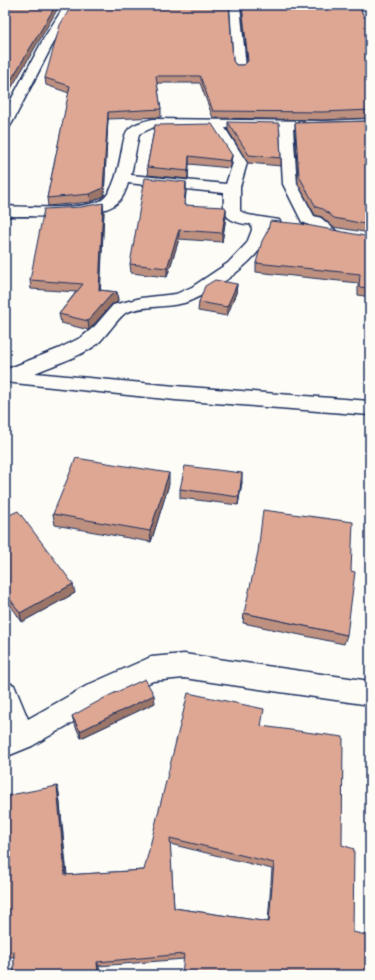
<svg xmlns="http://www.w3.org/2000/svg" width="375" height="980" viewBox="0 0 375 980" font-family="Delius,sans-serif">
<style>
.lines{fill:none;stroke-linecap:round;stroke-linejoin:round}
.minor-casing{stroke:#1b2f5e;stroke-width:3}
.minor{fill:#fdfcf7;fill-rule:evenodd}
.wall{fill:#be907f;stroke:#1b2f5e;fill-rule:evenodd}
.shaded-wall{fill:#9b7568;stroke:#1b2f5e}
.building{fill:#dda794;stroke:#1b2f5e;fill-rule:evenodd}
</style>
<rect width="100%" height="100%" fill="#fdfcf7"/>
<filter id="ink" filterUnits="userSpaceOnUse"><feTurbulence type="fractalNoise" baseFrequency=".025" numOctaves="2"/><feDisplacementMap in="SourceGraphic" scale="8" xChannelSelector="R" yChannelSelector="G"/><feConvolveMatrix kernelMatrix="1 2 1 2 8 2 1 2 1" color-interpolation-filters="sRGB"/></filter>
<g filter="url(#ink)">
<g class="lines">
<g class="minor-casing">
<g id="minor">
<path d="M65 5H75L56 38 12 123 10 126 5 127V111L44 38Z"/>
<path d="M230 5H240L246 68 244 71H236L234 68Z"/>
<path d="M356 5H366L370 12V26L364 23Z"/>
<path d="M153 119 322 121 370 119V127L293 129 297 184 314 216 321 218 337 232 335 235C321 239 315 226 302 222L283 184 280 129 225 128 247 163 240 187V211L248 215 279 220 281 223 279 226 268 227C271 255 207 296 184 303 165 308 145 305 127 312 119 316 105 338 96 345 78 358 55 364 35 373L175 386 370 401V415L175 400 5 382V370L58 349 82 337 95 326 113 305 141 298 176 294 192 287 228 263 247 243 252 230 251 224C244 225 228 221 225 213 223 207 224 199 224 193L128 183C126 190 123 198 118 202 100 220 31 216 5 216V206C29 207 79 210 100 201 115 194 120 160 123 144 124 140 125 133 128 130 134 123 145 121 153 119ZM154 127 212 128 233 163 226 184 131 175 139 134Z"/>
<path d="M184 654 370 681V705L184 678 153 681 108 702 32 746 5 757V682L14 685 28 719 90 684 142 661 151 657Z"/>
</g>
</g>
<use href="#minor" class="minor"/>
</g>
<g class="wall">
<path d="M242 5H359L364 17 370 20V118L322 120 213 118 200 83H157L161 109V117L108 119 104 196 91 202 48 206 47 198 69 93 46 85 45 78 233 61 236 65H244L247 62Z"/>
<path d="M367 5H370V10Z"/>
<path d="M370 121V233L333 227 322 217 315 215 298 184 295 130V123Z"/>
<path d="M228 122 281 158V166L248 163 228 130Z"/>
<path d="M155 125 232 155 231 163 230 168 189 164 188 179 148 175 147 167Z"/>
<path d="M186 182V191L185 205 226 209V217L222 242 179 239 167 277 131 273 130 264Z"/>
<path d="M104 211 100 290 117 292 118 301 116 303 112 304 89 330 61 323 59 314 76 292 31 289 30 280Z"/>
<path d="M370 237V297L358 295V283L256 272V263Z"/>
<path d="M237 284 236 293 227 316 198 311 199 302Z"/>
<path d="M242 482 238 505 180 498V489Z"/>
<path d="M169 484 151 542 55 525 53 514Z"/>
<path d="M5 517 75 593 22 622 5 597Z"/>
<path d="M244 613 347 635 344 644 243 623Z"/>
<path d="M155 703 81 738 74 723 72 716Z"/>
<path d="M261 726 342 845 353 932 184 959 99 966V975H14V956L9 958 5 953 57 786 59 793 67 875 144 870ZM170 844 272 869 268 922 174 908Z"/>
</g>
<g class="shaded-wall">
<path d="M56 5H60L5 99V90Z"/>
<path d="M108 112V119L104 196 91 202 90 194Z"/>
<path d="M232 155 231 163 230 168V161Z"/>
<path d="M189 156V164L188 179V171Z"/>
<path d="M186 182V191L184 213V205Z"/>
<path d="M103 203 104 211 100 299 99 290Z"/>
<path d="M226 209V217L222 242V233Z"/>
<path d="M179 230V239L167 277V268Z"/>
<path d="M237 284 236 293 227 316V307Z"/>
<path d="M117 292 118 301 116 303 112 304 89 330 88 321 111 295Z"/>
<path d="M169 473V484L151 542 150 531Z"/>
<path d="M242 473V482L238 505Z"/>
<path d="M73 584 75 593 22 622 20 613Z"/>
<path d="M154 695 155 703 81 738 80 731Z"/>
<path d="M57 786 59 793 67 881 65 875Z"/>
<path d="M97 962 99 966V975H98Z"/>
</g>
<g class="building">
<path d="M5 5H56L5 90Z"/>
<path d="M72 5H229L233 61 236 65H244L248 61 242 5H359L364 17 370 20V110L323 112 213 111 200 76H156L161 109 108 112 103 188 90 194 47 198 70 86 45 78 60 25Z"/>
<path d="M370 121V225L334 218 323 209 316 207 299 176 295 123Z"/>
<path d="M228 122 279 123 281 158 249 155Z"/>
<path d="M212 124 232 155 230 161 189 156 188 171 147 167 155 125Z"/>
<path d="M145 178 186 182 184 205 225 207 226 209 222 233 179 230 167 268 130 264Z"/>
<path d="M103 203 99 290 117 292 116 294 111 295 88 321 59 314 83 284 30 280 44 209 81 207Z"/>
<path d="M270 221 301 224 370 237V288L359 287 360 274 256 263 262 241 268 230Z"/>
<path d="M215 280 237 284 227 307 199 302 205 286Z"/>
<path d="M76 458 169 473 150 531 53 514Z"/>
<path d="M185 466 242 473 239 497 180 489Z"/>
<path d="M263 510 353 522 351 571 355 572 347 635 244 613 258 552Z"/>
<path d="M18 511 73 584 20 613 5 592V517Z"/>
<path d="M145 679 154 695 80 731 72 716 108 696Z"/>
<path d="M188 693 264 709 261 726 343 737 342 845 354 849 353 932 370 936V975H182L184 954 97 962 98 975H14V951L5 953V796L57 786 65 875 144 870ZM170 838 274 863 269 922 174 908Z"/>
</g>
</g>
<rect width="375" height="980" fill="none" stroke="#fdfcf7" stroke-width="20"/>
<rect x="10" y="10" width="355" height="960" fill="none" stroke="#1b2f5e" stroke-width="1.5" filter="url(#ink)"/>
</svg>
